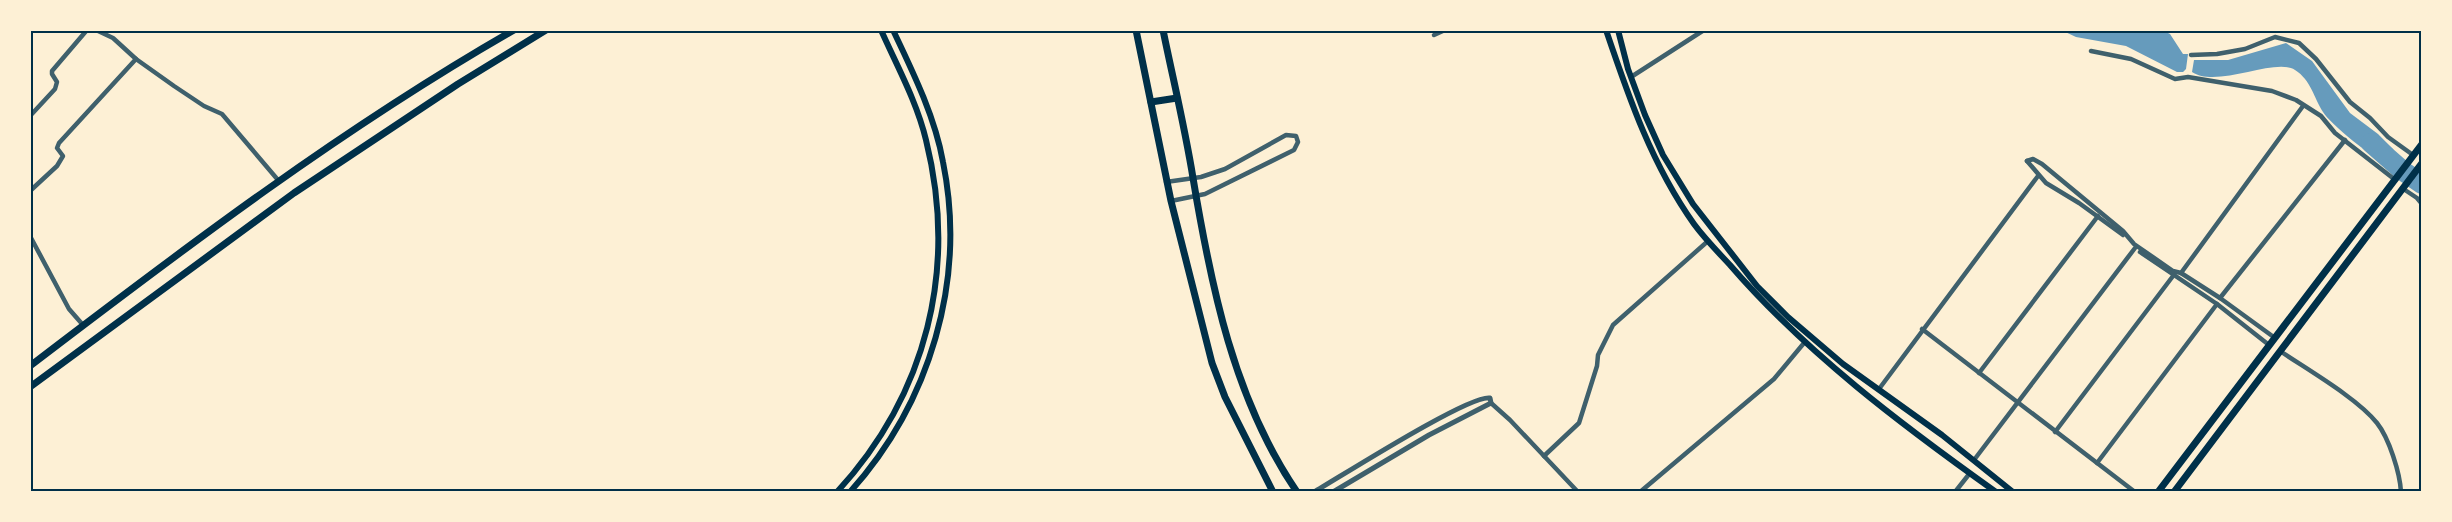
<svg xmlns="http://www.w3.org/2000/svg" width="2452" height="522" viewBox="0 0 2452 522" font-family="'PT Sans Narrow',sans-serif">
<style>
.water{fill:#669bbc}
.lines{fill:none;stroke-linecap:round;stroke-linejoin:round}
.river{stroke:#669bbc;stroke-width:20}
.minor{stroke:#3f606c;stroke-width:4.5}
.tertiary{stroke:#3f606c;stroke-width:5}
.secondary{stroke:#003049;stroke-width:6}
.primary{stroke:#003049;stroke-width:7}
.neatline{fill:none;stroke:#003049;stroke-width:2}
</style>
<rect width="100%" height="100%" fill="#fdf0d5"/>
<g class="water">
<path d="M2061 30H2162L2170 34 2183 54H2188L2186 69 2183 72H2177L2126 46 2076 37Z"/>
<path d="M2286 43 2312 61 2350 113 2378 134 2393 149 2395 154 2387 163C2376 161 2329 123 2323 112 2314 98 2311 80 2295 70 2275 57 2217 89 2192 72L2194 60H2228Z"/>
</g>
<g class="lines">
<path class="river" d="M2371 143 2403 171 2422 184"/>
<g class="minor">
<path d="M96 30 113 38 136 59 174 86 204 106 222 114 278 180"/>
<path d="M1434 35 1445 30"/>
<path d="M2091 51 2131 59 2175 79 2188 77 2272 91 2296 100 2321 116 2335 133 2394 179"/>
<path d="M2191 55 2217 54 2245 49 2275 37 2299 43 2316 59 2350 102 2370 118 2388 137 2413 155"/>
<path d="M1631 77 1704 30"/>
<path d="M30 116 55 89 57 82 52 74V71L87 30"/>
<path d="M2027 161 2033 159 2042 164 2123 231 2134 244 2173 271 2181 273 2220 298 2275 338"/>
<path d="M2027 161 2046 183 2079 203 2123 235"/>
<path d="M1166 182 1201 177 1225 169 1286 135 1296 136 1298 142 1294 150 1205 194 1171 201"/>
<path d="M2402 188 2417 198 2422 204"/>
<path d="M30 191 57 166 63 156 57 148 59 143 136 59"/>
<path d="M30 236 69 309 83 325"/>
<path d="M2140 252 2217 304 2269 345"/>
<path d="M2181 273 2303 106"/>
<path d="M2220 298 2345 140"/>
<path d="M1922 329 2135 492"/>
<path d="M2280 351C2308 370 2357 398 2377 423 2389 438 2400 473 2401 492"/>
<path d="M1979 373 2098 216"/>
<path d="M1879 389 2038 176"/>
<path d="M1491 403 1510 420 1578 492"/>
<path d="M2055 432 2173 276"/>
<path d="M1544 456 1579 423 1597 366 1598 355 1613 325 1708 241"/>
<path d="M1974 460 2135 248"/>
<path d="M2097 463 2217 304"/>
<path d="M1640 492 1774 379 1804 343"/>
<path d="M1955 492 1970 473"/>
</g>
<path class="tertiary" d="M1314 492C1340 477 1470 394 1490 398L1491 403 1429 435 1333 492"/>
<g class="secondary">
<path d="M1606 30C1629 98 1652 165 1694 224 1705 239 1718 252 1730 265 1806 353 1902 425 1996 492"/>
<path d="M1618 30 1628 69 1645 115 1663 155 1693 204 1757 286 1788 317 1843 364 1942 435 2013 492"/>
<path d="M837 492C927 394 958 269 926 140 917 102 897 66 881 30"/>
<path d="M850 492C930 403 967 280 943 162 935 117 913 72 893 30"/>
</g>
<g class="primary">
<path d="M1136 30 1171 201 1212 363 1225 397 1273 492"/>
<path d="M1163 30C1173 79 1185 128 1193 178 1211 286 1234 400 1297 492"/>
<path d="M1151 102 1177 98"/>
<path d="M30 366C187 246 343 128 514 30"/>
<path d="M30 387 294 193 458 84 546 30"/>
<path d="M2158 492 2422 144"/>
<path d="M2174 492 2422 163"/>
</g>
</g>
<rect width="2452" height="522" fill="none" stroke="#fdf0d5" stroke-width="63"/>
<rect x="32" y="32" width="2388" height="458" class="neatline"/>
</svg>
